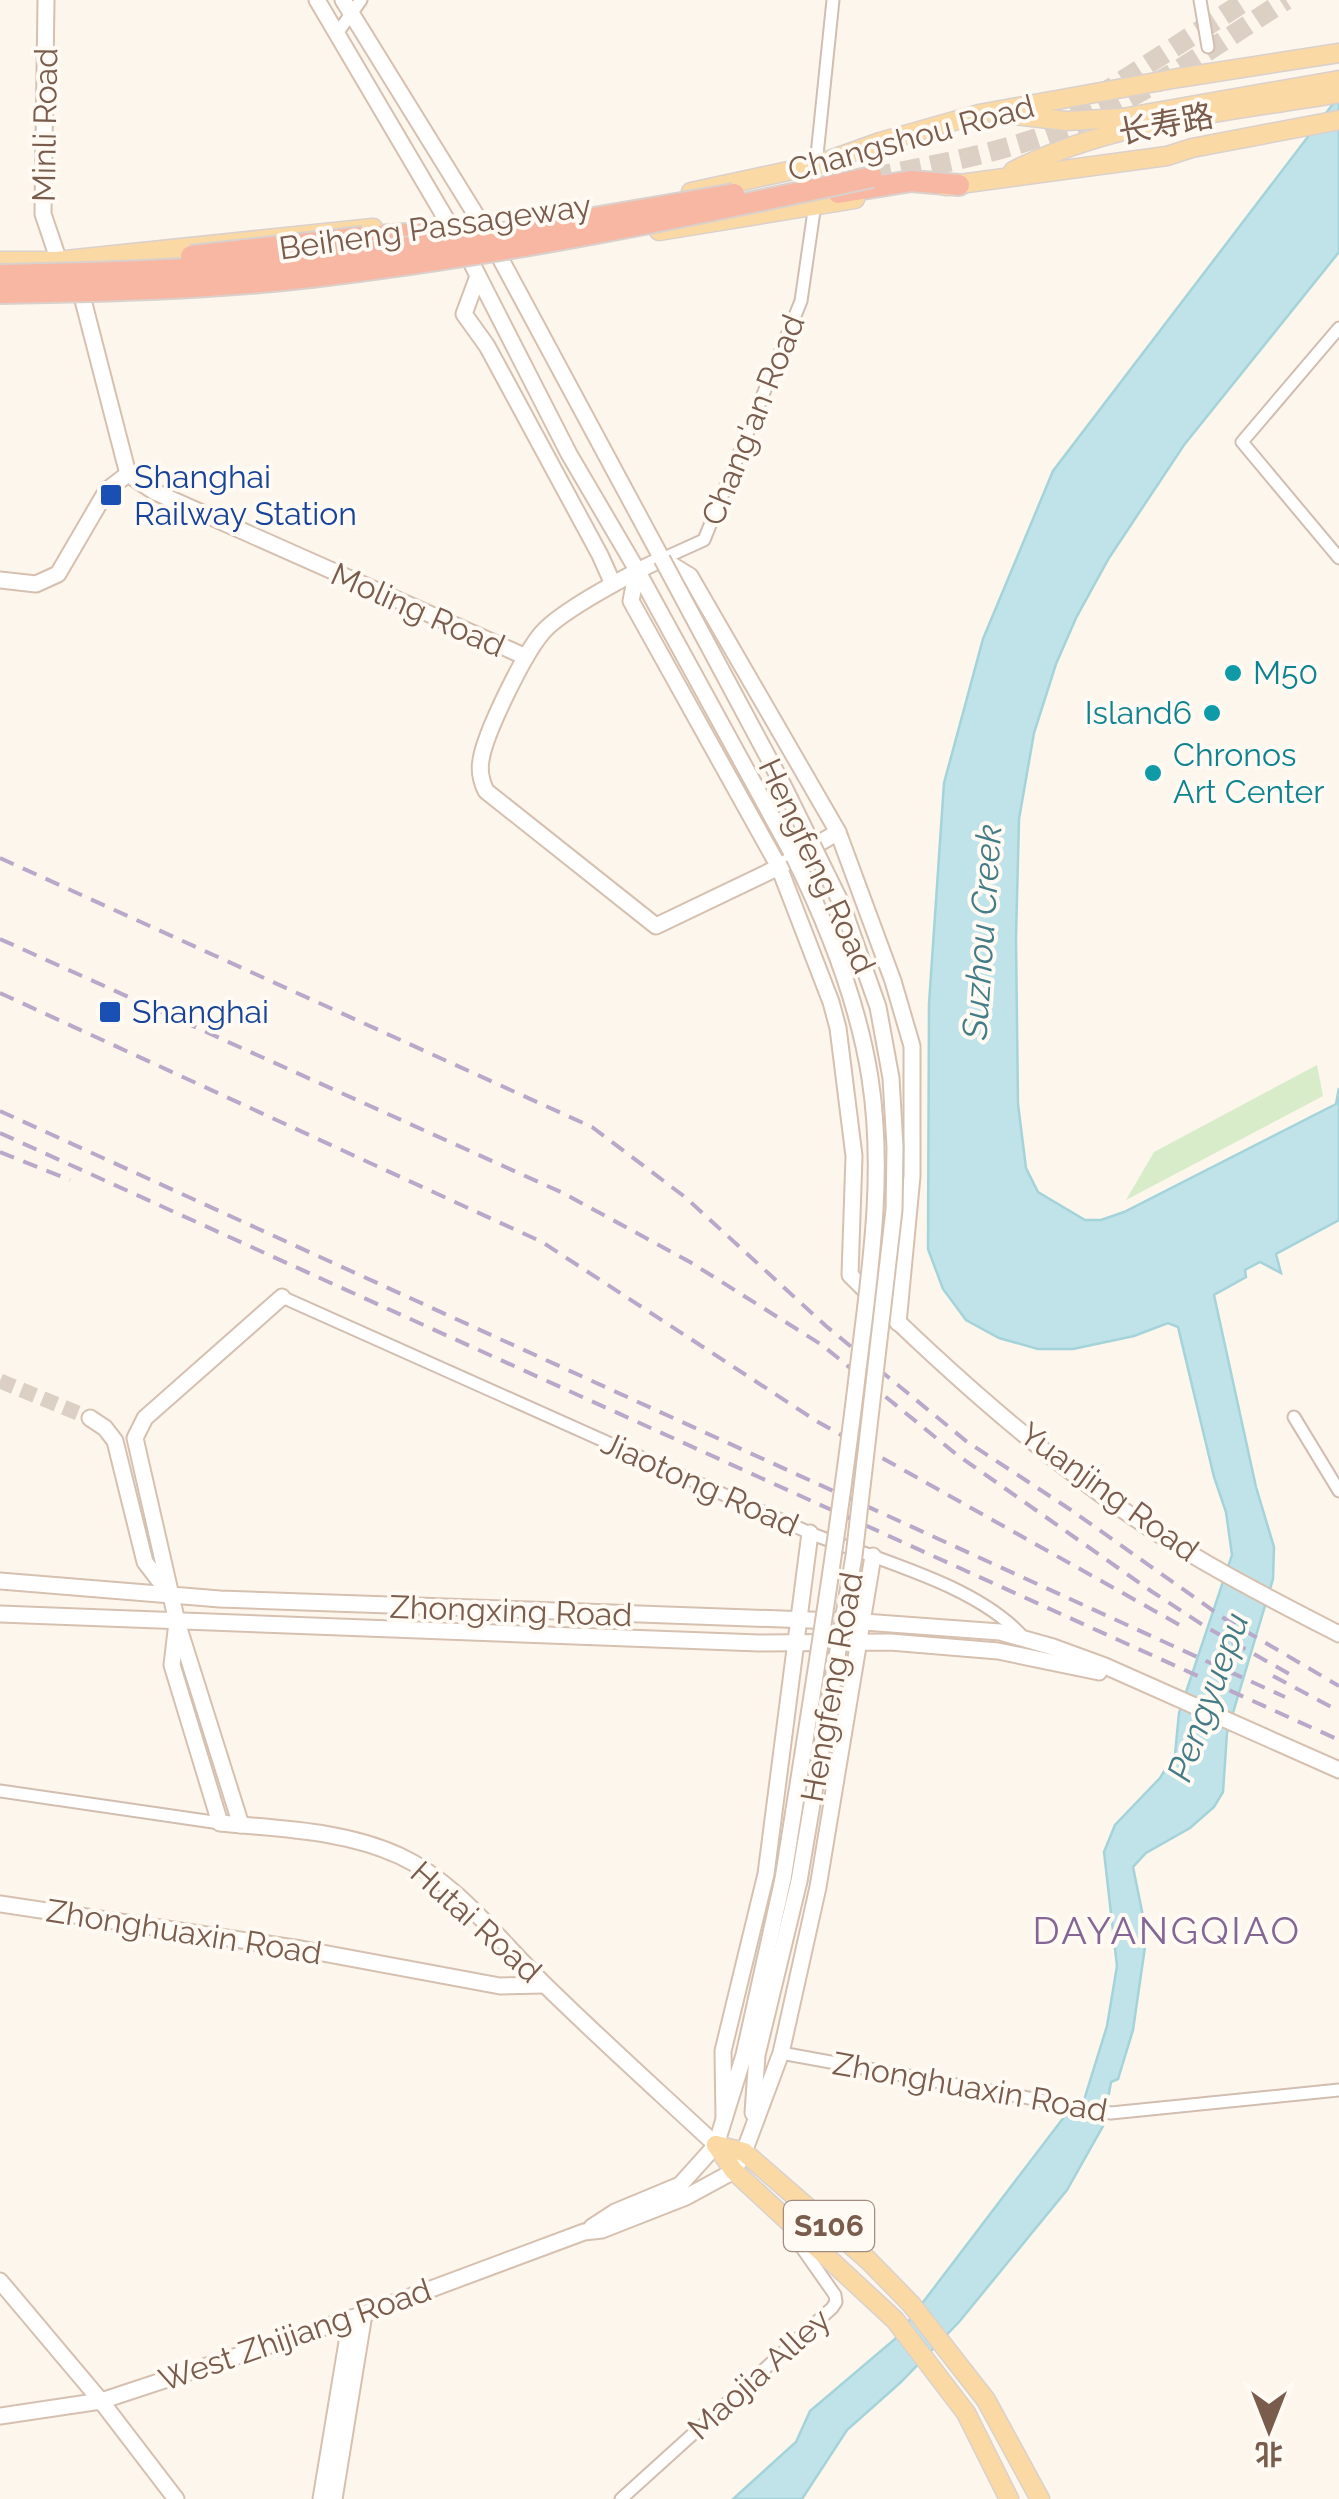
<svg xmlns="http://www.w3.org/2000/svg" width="1339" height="2499" viewBox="0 0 1339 2499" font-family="Raleway,'Noto Sans SC',sans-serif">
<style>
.green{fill:#d8ecc9}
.water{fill:#bfe3e8;stroke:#a5d3da;stroke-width:2.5}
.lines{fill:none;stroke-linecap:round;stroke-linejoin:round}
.secondary-tunnel{stroke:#dcd0c4;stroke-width:15;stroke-dasharray:15 8;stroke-linecap:butt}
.highway-tunnel{stroke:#dcd0c4;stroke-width:20;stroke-dasharray:20 10;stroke-linecap:butt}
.street-casing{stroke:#d1beb0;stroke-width:15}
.secondary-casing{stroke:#d6c0b0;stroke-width:19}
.primary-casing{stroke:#dad1cd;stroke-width:21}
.highway-casing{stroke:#dad1cd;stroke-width:24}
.street{stroke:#fff;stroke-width:11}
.secondary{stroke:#fff;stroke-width:15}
.primary{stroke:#fbd9a5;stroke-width:18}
.highway{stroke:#f7b7a3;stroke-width:20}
.rail{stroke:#b9a8c9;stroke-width:4;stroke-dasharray:15 10;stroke-linecap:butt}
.secondary-bridge-casing{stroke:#d6c0b0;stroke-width:19;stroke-linecap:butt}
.highway-bridge-casing{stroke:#dad1cd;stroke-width:24;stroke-linecap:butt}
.secondary-bridge{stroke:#fff;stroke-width:15}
.highway-bridge{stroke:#f7b7a3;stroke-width:20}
.transit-dot{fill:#1a4fb4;stroke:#fffaf3;stroke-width:4}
.culture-dot{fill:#0f9aa8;stroke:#fffaf3;stroke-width:4}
.labels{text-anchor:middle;stroke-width:8;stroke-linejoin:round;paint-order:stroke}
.shield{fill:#fffaf3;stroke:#a28b7f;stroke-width:2.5}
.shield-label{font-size:30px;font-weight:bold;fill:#7a5c4d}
.street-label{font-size:32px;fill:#7a5c4d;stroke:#fffaf3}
.transit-label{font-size:32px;fill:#164399;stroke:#fffaf3;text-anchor:start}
.culture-label{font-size:32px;fill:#0d838f;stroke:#fffaf3;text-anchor:start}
.water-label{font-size:35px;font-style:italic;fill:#437c86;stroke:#fffaf3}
.quarter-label{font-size:38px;letter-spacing:2.5px;fill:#846695;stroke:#fffaf3}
</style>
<rect width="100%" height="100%" fill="#fdf6ec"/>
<path class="green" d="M1317 1065 1323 1096 1126 1200 1154 1152Z"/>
<path class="water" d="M1339 96V252L1184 445 1109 558 1076 618 1056 664 1034 733 1019 819 1016 938 1018 1104 1026 1168 1038 1192 1085 1220H1101L1124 1212 1336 1104 1339 1088V1220L1276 1254 1281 1273 1260 1262 1245 1270 1246 1277 1214 1295 1256 1487 1274 1547 1273 1579 1227 1733 1223 1792 1214 1807 1190 1828 1146 1853 1133 1867 1145 1926V1947L1133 2030 1118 2079 1111 2082 1103 2126 1067 2190 959 2322 901 2382 847 2430 802 2499H733L796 2442 810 2411 895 2339 1064 2117 1080 2113 1107 2026 1117 1966 1104 1852 1115 1825 1160 1778 1175 1754 1179 1713 1232 1555 1226 1512 1214 1477 1178 1327 1168 1323 1134 1336 1073 1349H1038L999 1338 966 1320 943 1289 928 1249 929 1004 944 783 983 639 1053 471Z"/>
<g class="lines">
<path class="secondary-tunnel" d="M0 1381 90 1418"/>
<g class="highway-tunnel">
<path d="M1043 122 1108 90 1247 0"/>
<path d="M872 177C942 164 1014 150 1080 122 1154 90 1219 43 1286 0"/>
</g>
<g class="street-casing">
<g id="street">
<path d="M1200 0 1208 47"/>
<path d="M338 32 361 0"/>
<path d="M816 165 833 0"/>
<path d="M1339 328 1242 442 1339 558"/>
<path d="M662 559 704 540 801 301 815 204"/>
<path d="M282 1297 810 1533C876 1560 976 1584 1023 1637"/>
<path d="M1294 1417 1339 1491"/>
<path d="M0 1791 220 1823"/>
<path d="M781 2053 1111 2113 1339 2090"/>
<path d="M621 2499 832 2308 836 2302 835 2295 802 2248 799 2233"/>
</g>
</g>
<g class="secondary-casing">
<g id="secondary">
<path d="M46 0 43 214 61 267"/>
<path d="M317 0 469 258 569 454 637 570 794 857"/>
<path d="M343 0 484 228 662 559 690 576 838 832 893 981 912 1046V1176L898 1323"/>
<path d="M478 276 464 314 487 346 600 555 613 584"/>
<path d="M74 286 83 300 128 474"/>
<path d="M128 474 155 492 526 657"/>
<path d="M662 559C634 572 560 611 542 633 524 654 485 733 481 760 479 771 481 781 486 791L656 926 779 867 838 832"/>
<path d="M637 570 631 601 779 867 831 1002 838 1028 854 1156 850 1275C937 1362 1031 1447 1133 1517 1198 1562 1269 1598 1339 1634"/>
<path d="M0 580 36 584 58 574 107 490 128 474"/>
<path d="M90 1418 105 1428 115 1441 145 1562 168 1592"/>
<path d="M0 1581 220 1599 864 1622 1000 1632 1053 1647 1105 1666 1339 1770"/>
<path d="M0 1614 759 1643 890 1642 998 1651 1099 1672"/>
<path d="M177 1622 172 1665 220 1823C279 1829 345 1830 400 1856 456 1882 499 1940 542 1982 599 2038 658 2091 716 2145"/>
<path d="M241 1825 177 1622 135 1438 145 1418 282 1297"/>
<path d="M0 1904 301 1949 500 1986 544 1985"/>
<path d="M753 2113 757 2055 799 1881"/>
<path d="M724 2119 723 2051 766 1874 810 1533"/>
<path d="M592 2227 615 2212 680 2185 716 2145 744 2055 783 1879"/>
<path d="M0 2281 101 2401 176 2499"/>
<path d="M0 2416 101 2401 364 2314 584 2232 602 2230 686 2197 734 2171 744 2152 781 2053 818 1887 873 1556"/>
<path d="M321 2499 351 2318"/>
<path d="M334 2499 364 2314"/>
</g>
</g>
<g class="primary-casing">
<g id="primary">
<path d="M1007 114 1066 121 1122 118 1339 80"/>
<path d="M1013 171C1113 120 1230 112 1339 93"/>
<path d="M945 186 1167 156 1192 148 1339 120"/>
<path d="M691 192 816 165 880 142 979 114 1178 78 1339 53"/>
<path d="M659 231 855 199"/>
<path d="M0 261H56L373 228"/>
<path d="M716 2145 744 2152 868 2260 911 2304 986 2400 1040 2499"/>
<path d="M716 2145 734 2171 895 2320 966 2413 1009 2499"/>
</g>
</g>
<g class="highway-casing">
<g id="highway">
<path d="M838 193 911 181 959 185"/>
<path d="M363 237 453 231"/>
</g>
</g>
<use href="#street" class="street"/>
<use href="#secondary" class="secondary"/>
<use href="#primary" class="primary"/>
<use href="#highway" class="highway"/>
<g class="rail">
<path d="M0 858 592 1127 685 1197 826 1326 966 1441 1071 1510 1225 1619 1339 1686"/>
<path d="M0 939 563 1193 690 1262 822 1345 956 1454 1151 1591 1206 1627 1293 1676"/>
<path d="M0 993 542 1242 818 1422 1185 1628"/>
<path d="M0 1111 1285 1697"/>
<path d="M0 1133 1339 1740"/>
<path d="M0 1152 70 1180"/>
<path d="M1273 1676 1339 1711"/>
</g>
<g class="secondary-bridge-casing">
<g id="secondary-bridge">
<path d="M662 559 784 787 842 905 878 1007 891 1078 895 1147 894 1210 854 1556 799 1881"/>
<path d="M783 1879C809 1715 836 1551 856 1386 868 1283 886 1181 870 1078 858 1001 828 926 794 857"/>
</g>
</g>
<g class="highway-bridge-casing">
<g id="highway-bridge">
<path d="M191 256 363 237"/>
<path d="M0 275C102 273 203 270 305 260 449 245 592 218 734 194"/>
<path d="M0 293C104 291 208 289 311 277 500 255 686 217 872 177"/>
</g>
</g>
<use href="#secondary-bridge" class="secondary-bridge"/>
<use href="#highway-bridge" class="highway-bridge"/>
</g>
<g class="transit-dot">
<rect x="99" y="483" width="24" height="24" rx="5"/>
<rect x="98" y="1000" width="24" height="24" rx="5"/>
</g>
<g class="culture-dot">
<circle cx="1233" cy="673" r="10"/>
<circle cx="1212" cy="713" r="10"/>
<circle cx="1153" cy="773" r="10"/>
</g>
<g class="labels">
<rect class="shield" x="784" y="2201" width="90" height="50" rx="8"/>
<g class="shield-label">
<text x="829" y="2236">S106</text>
</g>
<g class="street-label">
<text transform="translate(1166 124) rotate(-11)" y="11">长寿路</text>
<text transform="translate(45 125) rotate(-89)" y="11">Minli Road</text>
<text transform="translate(911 138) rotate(-15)" y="11">Changshou Road</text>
<text transform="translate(435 227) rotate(-8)" y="11">Beiheng Passageway</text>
<text transform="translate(753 420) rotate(-68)" y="11">Chang'an Road</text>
<text transform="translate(418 610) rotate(24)" y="11">Moling Road</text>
<text transform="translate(817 866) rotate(65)" y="11">Hengfeng Road</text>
<text transform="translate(700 1484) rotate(24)" y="11">Jiaotong Road</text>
<text transform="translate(1109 1492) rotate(36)" y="11">Yuanjing Road</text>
<text transform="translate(511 1611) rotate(2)" y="11">Zhongxing Road</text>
<text transform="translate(832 1687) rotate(-80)" y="11">Hengfeng Road</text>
<text transform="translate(476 1922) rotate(42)" y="11">Hutai Road</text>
<text transform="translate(184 1932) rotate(9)" y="11">Zhonghuaxin Road</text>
<text transform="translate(970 2087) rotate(10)" y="11">Zhonghuaxin Road</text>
<text transform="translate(295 2335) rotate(-19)" y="11">West Zhijiang Road</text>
<text transform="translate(759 2374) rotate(-42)" y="11">Maojia Alley</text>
</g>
<g class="transit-label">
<text x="134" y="488">Shanghai<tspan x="134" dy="37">Railway Station</tspan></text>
<text x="132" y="1023">Shanghai</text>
</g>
<g class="culture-label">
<text x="1253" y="684">M50</text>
<text x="1192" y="724" text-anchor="end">Island6</text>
<text x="1173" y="766">Chronos<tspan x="1173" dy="37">Art Center</tspan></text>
</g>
<g class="water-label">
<text transform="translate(982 932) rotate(-86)" y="12">Suzhou Creek</text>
<text transform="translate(1208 1697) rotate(-70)" y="12">Pengyuepu</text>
</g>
<g class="quarter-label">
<text x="1167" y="1944">DAYANGQIAO</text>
</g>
</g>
<g transform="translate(1269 2429) rotate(180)" stroke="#fffaf3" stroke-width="8" paint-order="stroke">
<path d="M0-8L18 38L0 25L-18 38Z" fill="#7a5c4d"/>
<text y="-15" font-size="28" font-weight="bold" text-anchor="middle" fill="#7a5c4d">北</text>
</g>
</svg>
